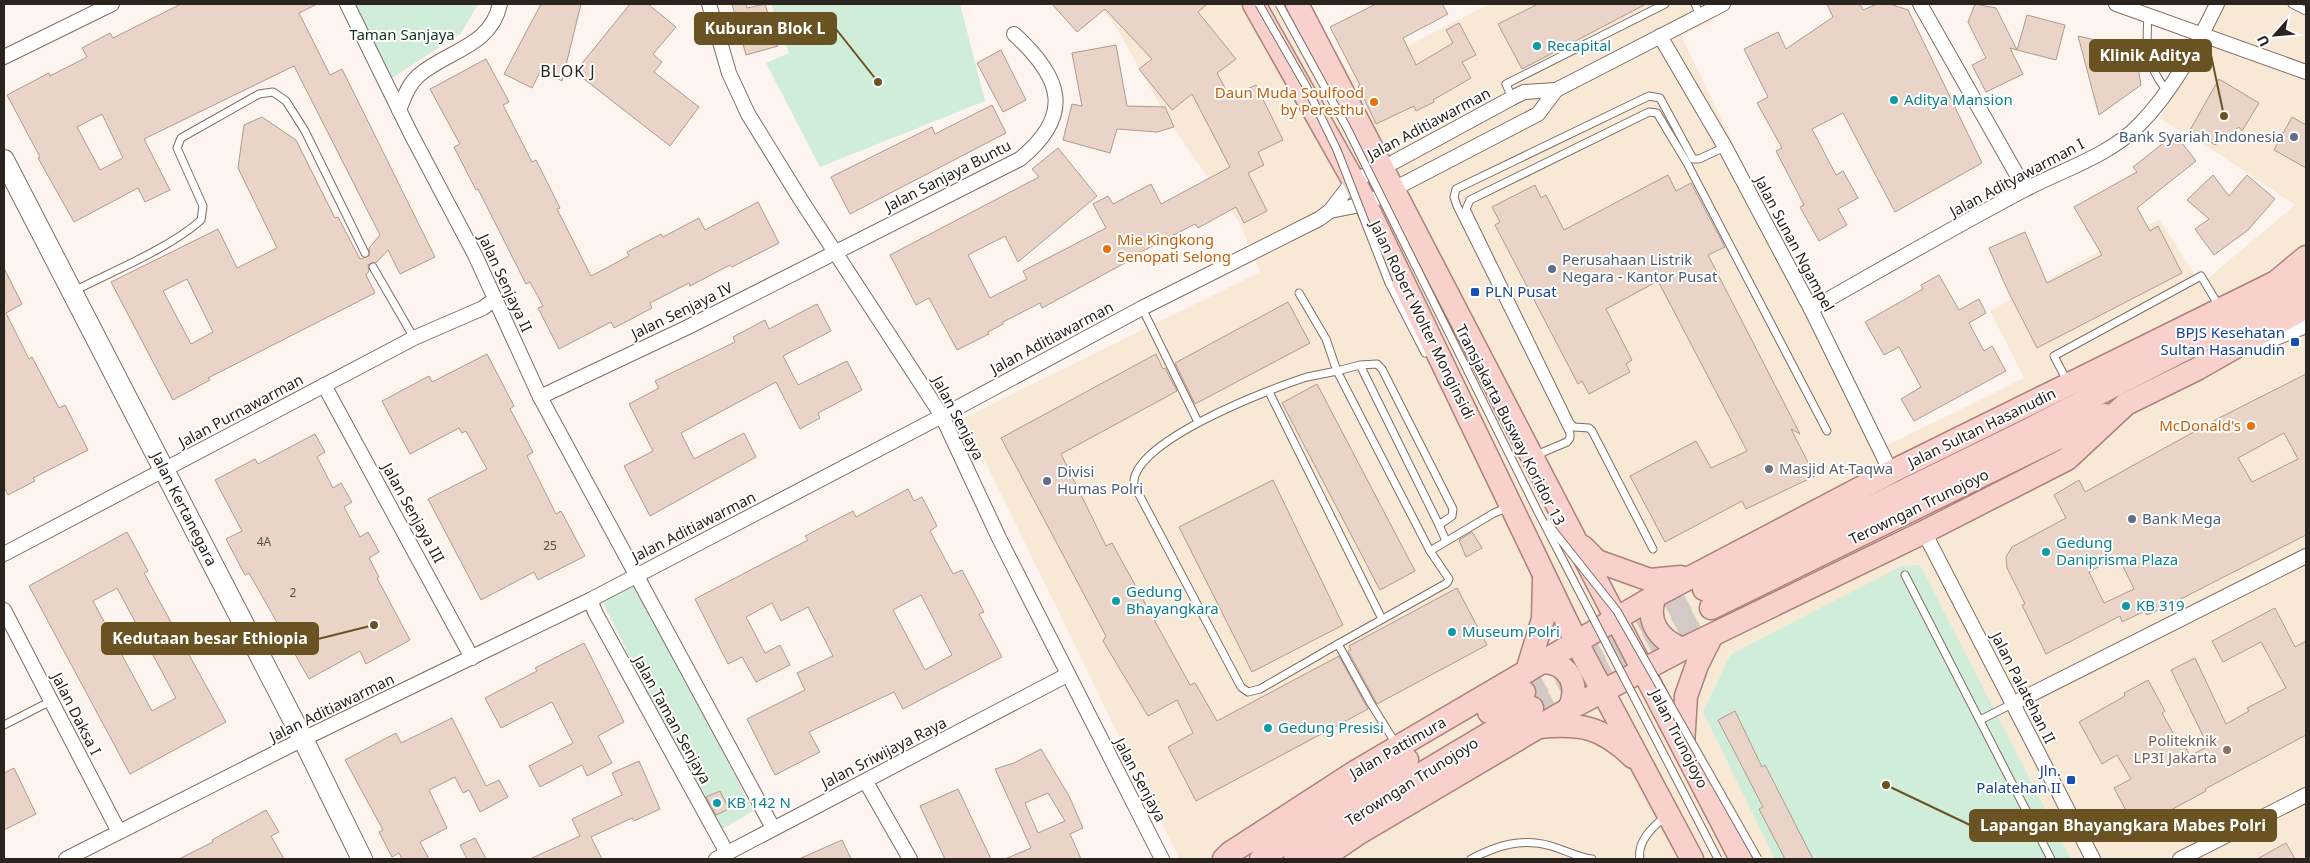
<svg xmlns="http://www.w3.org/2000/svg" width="2310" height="863" viewBox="0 0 2310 863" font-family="'Noto Sans',sans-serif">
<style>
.commercial{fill:#f8e9d6}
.green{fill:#cfedd8}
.building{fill:#e9d4c7;stroke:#ae9a8e;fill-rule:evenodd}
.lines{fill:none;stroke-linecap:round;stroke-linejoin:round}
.primary-tunnel{stroke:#d3cac5;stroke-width:22;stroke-dasharray:22 11;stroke-linecap:butt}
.lane-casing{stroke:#806d62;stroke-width:9}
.street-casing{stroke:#806d62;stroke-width:16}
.secondary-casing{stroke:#806d62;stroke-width:22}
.primary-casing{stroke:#ad807a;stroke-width:25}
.lane{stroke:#fff;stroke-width:7}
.street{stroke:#fff;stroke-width:14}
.secondary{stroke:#fff;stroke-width:20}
.primary{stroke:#f8d1cd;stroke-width:22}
.lane-bridge-casing{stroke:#806d62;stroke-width:9;stroke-linecap:butt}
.lane-bridge{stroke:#fff;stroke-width:7}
.culture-dot{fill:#0f9aa8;stroke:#fff;stroke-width:2}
.food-dot{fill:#e8710a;stroke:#fff;stroke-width:2}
.service-dot{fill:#5c6f8a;stroke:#fff;stroke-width:2}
.transit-dot{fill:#1a4fb4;stroke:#fff;stroke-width:2}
.worship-dot{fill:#6b7280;stroke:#fff;stroke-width:2}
.education-dot{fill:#8d6e63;stroke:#fff;stroke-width:2}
.labels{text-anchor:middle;stroke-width:4;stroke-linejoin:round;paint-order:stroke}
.number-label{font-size:12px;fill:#5a4f48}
.park-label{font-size:15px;fill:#0f3520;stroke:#fff}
.culture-label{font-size:15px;fill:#0d838f;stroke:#fff;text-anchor:start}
.food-label{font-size:15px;fill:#c56008;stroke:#fff;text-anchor:end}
.street-label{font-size:15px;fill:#2a231e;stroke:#fff}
.service-label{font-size:15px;fill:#4e5e75;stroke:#fff;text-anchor:start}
.transit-label{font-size:15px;fill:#164399;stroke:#fff;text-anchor:end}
.worship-label{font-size:15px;fill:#5b616d;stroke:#fff;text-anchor:start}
.education-label{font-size:15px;fill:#785e54;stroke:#fff;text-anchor:end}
.neighbourhood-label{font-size:16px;letter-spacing:1px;fill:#2a231e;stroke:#fff}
.leader{fill:none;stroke:#695322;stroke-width:2}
.callout-dot{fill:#695322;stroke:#fff;stroke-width:2}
.callout{fill:#695322;stroke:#695322;stroke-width:2}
.callout-label{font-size:16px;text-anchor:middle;font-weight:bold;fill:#fff}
</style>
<rect width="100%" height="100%" fill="#fdf4ef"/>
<path class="commercial" d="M1098 4H1303L1351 75 1489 4H1705L1714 21 1681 35 1880 449 2024 378 1990 311 2159 219 2201 284 2295 205 2219 154 2160 119 2213 4H2306V859H1179L964 418 1260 272 1239 222 1172 126 1116 27Z"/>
<g class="green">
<path d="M353 4H478L461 33 389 80Z"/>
<path d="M771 4H960L985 101 820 167 766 63 789 53Z"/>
<path d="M1920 565 2071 859H1775L1703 712 1731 654 1902 566Z"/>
<path d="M635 581 753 811 717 832 600 597Z"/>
</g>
<g class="building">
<path d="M181 4H317L299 13 330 75 342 69 435 257 400 274 388 250 376 263 373 262 368 265 369 271 366 275 375 293 208 378 210 380 173 400 111 282 218 229 237 268 277 248 238 168 244 125 262 117 296 140 335 218 338 217 360 259 369 256V248L380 235 294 66 144 139 170 190 145 202 138 188 74 222 38 158 40 157 7 95 49 73 50 76 87 57 82 48 110 33 113 38ZM102 114 123 158 100 170 77 127ZM187 279 213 332 191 344 163 291Z"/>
<path d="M541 4H581L562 81 541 70 532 88 504 74Z"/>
<path d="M630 4H648L676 27 653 54 662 62 654 72 699 107 670 146 575 72Z"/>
<path d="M732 4H746L747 8 765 4 778 46 746 55Z"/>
<path d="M1052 4H1207L1198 12 1236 59 1217 73 1230 97 1256 85 1283 140 1258 152 1264 165 1248 173 1267 211 1244 223 1236 207 1198 228 1195 224 1133 256 1134 258 1042 308 1040 303 1003 322V324L988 332 989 334 957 350 929 298 916 305 890 255 1039 177 1032 169 1058 148 1097 196 1018 262 1005 236 968 255 990 298 1027 279 1023 271 1106 228 1093 204 1108 196 1113 204 1151 184 1161 204 1230 167 1192 94 1172 110 1139 69 1152 59 1105 9 1077 32Z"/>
<path d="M1376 4H1442L1448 14 1403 38 1416 65 1453 43 1446 30 1459 23 1476 55 1462 62 1471 78 1433 100 1434 102 1416 111 1414 106 1376 124 1358 86 1360 85 1330 27Z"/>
<path d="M1538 4H1646L1522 69 1498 24Z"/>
<path d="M1827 4H1860L1863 10 1877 4H1890L1908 10 1982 163 1895 212 1843 113 1812 129 1836 175 1843 171 1858 198 1838 209 1847 225 1819 241 1800 207 1804 205 1776 151 1782 148 1757 103 1768 97 1744 49 1778 32 1786 49 1833 17Z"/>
<path d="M1975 4 1996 8 2017 50 2010 48 2023 74 1986 92 1972 65 1986 58 1968 22Z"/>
<path d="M2027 15 2065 25 2056 60 2017 50Z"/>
<path d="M2078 36 2135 49 2141 85 2099 115Z"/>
<path d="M1116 45 1127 106 1165 107 1174 127 1157 132 1117 129 1110 153 1063 140 1072 104 1082 106 1072 53Z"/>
<path d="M1001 50 1026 100 1003 112 977 63Z"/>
<path d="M486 59 509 102 503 105 532 162 536 160 560 208 557 209 591 276 629 256 627 252 661 234 663 237 699 218 705 230 758 202 779 243 732 267 730 265 690 286 689 283 650 303 652 308 614 328 611 322 559 349 538 308 543 306 530 282 526 284 478 189 476 190 454 147 460 144 430 89Z"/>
<path d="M2219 79 2259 103 2242 131 2239 127 2215 145 2190 130Z"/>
<path d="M992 105 1006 133 850 214 831 177 932 127 935 134Z"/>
<path d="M2292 117 2306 125V168L2274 150Z"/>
<path d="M2175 134 2196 161 2137 208 2150 231 2158 226 2182 273 2037 348 2007 289 1989 248 2025 232 2047 283 2102 255 2074 207 2137 172 2133 167Z"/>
<path d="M1668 175 1676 191 1691 183 1725 247 1708 255 1800 434 1791 429 1815 476 1746 509 1742 501 1665 542 1630 476 1696 441 1711 468 1747 451 1658 281 1606 309 1632 360 1626 364 1630 372 1589 394 1582 381 1578 384 1495 225 1500 222 1492 207 1535 185 1541 198 1546 195 1564 230Z"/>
<path d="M2213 175 2229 196 2247 175 2275 199 2248 230 2214 255 2195 229 2209 219 2187 200Z"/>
<path d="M4 268 22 304 6 313 29 359 32 357 59 408 65 405 88 450 33 478 35 481 8 495 4 487Z"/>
<path d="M1939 275 1959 310 1979 299 1986 313 1969 323 1984 351 1992 346 2006 371 1914 421 1901 399 1921 387 1899 347 1884 355 1865 322 1923 289 1921 285Z"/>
<path d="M1288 302 1310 343 1195 404 1175 363Z"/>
<path d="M817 304 831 331 783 356 798 385 847 361 862 390 818 413 820 418 800 429 776 382 681 433 694 459 744 433 756 457 650 516 624 466 653 451 629 404 659 388 655 381 735 342 733 337 765 320 769 329Z"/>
<path d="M487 354 514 406 510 409 533 452 527 456 556 514 561 511 585 556 538 580 534 572 481 600 428 499 487 469 466 431 462 433 459 428 410 454 382 401 429 376 432 382Z"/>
<path d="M1156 354 1163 369 1165 368 1177 391 1061 454 1106 546 1112 543 1190 685 1195 683 1217 721 1339 656 1368 709 1196 801 1168 747 1193 733 1177 700 1148 716 1103 641 1106 636 1001 438Z"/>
<path d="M2306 374V535L2167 606 2147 615 2145 611 2122 622 2120 616 2046 654 2022 605 2025 604 2007 568 2006 557 2012 547 2066 518 2054 495 2079 480 2085 492 2219 418ZM2284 433 2298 459 2252 482 2238 458ZM2118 556 2134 589 2104 603 2089 572Z"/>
<path d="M1317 384 1415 571 1380 590 1282 403Z"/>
<path d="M315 434 325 452 317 457 333 488 341 483 352 502 344 507 360 537 368 532 379 552 369 558 379 577 377 578 410 640 366 664 360 651 309 679 249 573 245 575 226 539 242 531 215 480 255 459 258 464Z"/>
<path d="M1273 480 1343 625 1252 672 1179 527Z"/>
<path d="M908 489 914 501 922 497 937 526 930 531 953 574 962 570 984 612 979 614 1002 657 903 709 894 692 809 732 820 752 775 775 747 719 805 690 797 673 833 656 808 607 781 621 772 603 746 617 765 653 780 645 790 665 756 682 742 657 728 664 695 599 808 540 805 536 853 511 856 517ZM921 595 952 655 925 670 893 610Z"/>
<path d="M127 532 148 571 144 573 226 722 130 774 29 586ZM117 588 176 698 152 711 93 601Z"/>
<path d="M1472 532 1482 548 1466 557 1459 540Z"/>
<path d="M1457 588 1487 645 1377 704 1348 651 1351 650 1349 646Z"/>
<path d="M2275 608 2295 647 2306 641V735L2205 789 2206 791 2136 829 2114 788 2131 779 2117 755 2102 764 2079 722 2125 696 2124 693 2148 680 2165 711 2162 713 2178 742 2182 740 2190 756 2208 746 2171 670 2195 658 2226 724 2249 711 2247 708 2286 688 2261 642 2223 662 2212 641Z"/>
<path d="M584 643 624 722 598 736 612 763 587 776 582 765 540 787 529 766 573 743 552 702 501 728 485 698 537 671 535 668Z"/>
<path d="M1735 711 1762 767 1765 765 1813 859H1785L1759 809 1763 807 1718 720Z"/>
<path d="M452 718 486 786 499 780 508 797 480 812 469 790 463 793 455 777 429 790 447 828 420 842 429 859H402L399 853 392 857 379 832 383 830 345 760 396 733 401 743Z"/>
<path d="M1041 749 1069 796 1083 828 1070 834 1081 859H1005L1031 848 995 769 1014 763ZM1048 793 1065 821 1038 833 1025 803Z"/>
<path d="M639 761 660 809 634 821 632 818 591 837 602 859H530L580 836 572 819 622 795 612 773Z"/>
<path d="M14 768 36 814 4 830V773Z"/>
<path d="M958 789 991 859H945L920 806Z"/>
<path d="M720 791 729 809 716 815 706 797Z"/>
<path d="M266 810 279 832 271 836 284 859H179L213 842 212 840Z"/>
<path d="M475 838 486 859H467L460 845Z"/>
<path d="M842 840 851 859H799Z"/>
<path d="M2286 843 2295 859H2257Z"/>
</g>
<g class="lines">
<g class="primary-tunnel">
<path d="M1524 692 1704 589"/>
<path d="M1532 708 1711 608"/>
</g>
<g class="lane-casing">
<g id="lane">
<path d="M1695 4 1700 15"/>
<path d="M2292 4 2306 11"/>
<path d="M2148 15C2146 48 2145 62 2166 90"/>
<path d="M1512 98 1506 84 1665 4"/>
<path d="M373 267 414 338"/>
<path d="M1389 283 1425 353"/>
<path d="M74 291C113 271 170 248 201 220L203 206 177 148 181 138 259 94 273 92 286 101 305 131 365 253"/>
<path d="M1299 293 1326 339 1337 371 1360 365 1377 364 1382 369 1453 509 1452 516 1439 525 1360 365"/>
<path d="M1142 308 1198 422"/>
<path d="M2067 381 2054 356 2201 276 2219 306"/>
<path d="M1269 392 1382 619"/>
<path d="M1534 456 1567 442 1570 438V433L1457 206 1454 197 1456 189 1649 96 1660 98 1693 159H1699L1725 147"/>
<path d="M1439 525 1446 541"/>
<path d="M1653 549 1592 431 1589 428 1574 427 1570 423 1466 209 1470 200 1649 112 1657 113 1687 163 1827 431"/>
<path d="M1905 575 2051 859"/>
<path d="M1338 644 1447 583 1449 579 1430 551"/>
<path d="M1980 720 2012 704"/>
<path d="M4 725 51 701"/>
<path d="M1396 744 1370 702 1338 644 1260 689 1248 692 1241 687 1134 485C1129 442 1272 388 1307 377 1317 375 1327 373 1337 371L1430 551 1494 513 1509 507"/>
<path d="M1471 859C1496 846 1522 837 1551 846 1565 850 1577 857 1592 859"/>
<path d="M1640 859C1637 842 1652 827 1665 817"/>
</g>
</g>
<g class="street-casing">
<g id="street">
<path d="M347 4 411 134 475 255 540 397 773 828"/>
<path d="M709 4 729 73 748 114 801 200 942 416 999 538 1162 859"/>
<path d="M1920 4 2025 189"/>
<path d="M2116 4 2306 72"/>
<path d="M1660 36 1725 147 1811 309 1891 472"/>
<path d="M4 57 112 4"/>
<path d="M399 110C404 98 408 85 418 76 446 51 491 47 500 4"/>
<path d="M1330 211 1365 204 1538 114 1556 90"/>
<path d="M1811 309C1882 269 1952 228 2024 190 2062 170 2109 156 2139 125 2172 92 2197 45 2217 4"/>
<path d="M2253 347 2306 326"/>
<path d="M324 385 472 658"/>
<path d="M540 397 688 327 1020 159C1075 114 1061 77 1014 34"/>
<path d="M1924 532 2093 859"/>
<path d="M4 554 414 338 483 308 495 299"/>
<path d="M590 600 596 614 727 853"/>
<path d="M4 610 119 832"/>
<path d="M2012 704 2306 556"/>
<path d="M866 782 910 859"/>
<path d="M66 859 303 739 590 600 942 416 1142 308 1319 219 1330 211 1353 181 1394 162 1512 98 1524 92 1556 90 1723 4"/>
<path d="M716 859 1067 675"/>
<path d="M2180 859 2306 795"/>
</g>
</g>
<g class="secondary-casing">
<path id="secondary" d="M4 160 303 739 362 859"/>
</g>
<g class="primary-casing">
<g id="primary">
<path d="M1254 4 1361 194 1577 643 1692 859"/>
<path d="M1297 4 1741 859"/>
<path d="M1583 547 1597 561 1650 580 1681 577"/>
<path d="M1704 589 2030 429 2269 306 2306 283"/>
<path d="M1655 596C1645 621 1659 640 1683 649"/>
<path d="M1711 608 2105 415"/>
<path d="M1543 662C1570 663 1580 686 1569 709"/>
<path d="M1527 671 1543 619 1544 579"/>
<path d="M1489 712 1524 692"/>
<path d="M1539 727C1582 723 1602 727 1633 757"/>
<path d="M1683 746 1686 696 1697 665 1711 637"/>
<path d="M1224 859 1230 853 1355 772 1655 596 1891 472 2276 282 2306 257"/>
<path d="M1261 859 1365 785 1407 760"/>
<path d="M1295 859 1376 801 1532 708"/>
<path d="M1321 859 1359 833 1569 709 1683 649 1924 532 2067 459 2126 404 2197 369 2306 307"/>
</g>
</g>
<use href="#lane" class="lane"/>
<use href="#street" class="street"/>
<use href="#secondary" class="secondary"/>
<use href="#primary" class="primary"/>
<g class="lane-bridge-casing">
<g id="lane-bridge">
<path d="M1259 4 1306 86 1337 150 1389 283"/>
<path d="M1279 4 1347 128 1537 510 1718 859"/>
<path d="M1548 524 1617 611 1758 859"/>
</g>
</g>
<use href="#lane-bridge" class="lane-bridge"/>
</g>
<g class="culture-dot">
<circle cx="1537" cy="46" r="5"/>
<circle cx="1894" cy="100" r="5"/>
<circle cx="2046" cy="552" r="5"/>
<circle cx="1116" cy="601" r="5"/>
<circle cx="2126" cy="606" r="5"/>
<circle cx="1452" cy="632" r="5"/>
<circle cx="1268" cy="728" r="5"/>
<circle cx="717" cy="803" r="5"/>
</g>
<g class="food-dot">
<circle cx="1374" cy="102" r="5"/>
<circle cx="1107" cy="249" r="5"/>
<circle cx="2251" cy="426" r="5"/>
</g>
<g class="service-dot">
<circle cx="2294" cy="137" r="5"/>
<circle cx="1552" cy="269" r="5"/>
<circle cx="1047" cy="481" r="5"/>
<circle cx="2132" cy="519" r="5"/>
</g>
<g class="transit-dot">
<rect x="1470" y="287" width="10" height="10" rx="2.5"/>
<rect x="2290" y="337" width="10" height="10" rx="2.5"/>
<rect x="2066" y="775" width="10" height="10" rx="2.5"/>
</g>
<circle class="worship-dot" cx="1769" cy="469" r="5"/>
<circle class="education-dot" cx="2227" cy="750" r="5"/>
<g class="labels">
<g class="number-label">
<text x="264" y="546">4A</text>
<text x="550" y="550">25</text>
<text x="293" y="597">2</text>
</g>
<g class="park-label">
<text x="402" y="40">Taman Sanjaya</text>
</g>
<g class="culture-label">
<text x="1547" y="51">Recapital</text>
<text x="1904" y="105">Aditya Mansion</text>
<text x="2056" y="548">Gedung<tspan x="2056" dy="17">Daniprisma Plaza</tspan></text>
<text x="1126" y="597">Gedung<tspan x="1126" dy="17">Bhayangkara</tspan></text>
<text x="2136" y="611">KB 319</text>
<text x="1462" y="637">Museum Polri</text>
<text x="1278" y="733">Gedung Presisi</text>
<text x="727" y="808">KB 142 N</text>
</g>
<g class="food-label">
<text x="1364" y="98">Daun Muda Soulfood<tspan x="1364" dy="17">by Peresthu</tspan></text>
<text x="1117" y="245" text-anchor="start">Mie Kingkong<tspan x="1117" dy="17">Senopati Selong</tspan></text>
<text x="2241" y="431">McDonald's</text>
</g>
<g class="street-label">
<text transform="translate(1429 124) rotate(-28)" y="5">Jalan Aditiawarman</text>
<text transform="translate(948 176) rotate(-27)" y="5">Jalan Sanjaya Buntu</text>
<text transform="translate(2017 178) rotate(-28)" y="5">Jalan Adityawarman I</text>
<text transform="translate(1794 244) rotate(62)" y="5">Jalan Sunan Ngampel</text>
<text transform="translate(505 283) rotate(65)" y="5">Jalan Senjaya II</text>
<text transform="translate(682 311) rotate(-26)" y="5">Jalan Senjaya IV</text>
<text transform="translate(1422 320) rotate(64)" y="5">Jalan Robert Wolter Monginsidi</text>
<text transform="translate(1052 338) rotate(-28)" y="5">Jalan Aditiawarman</text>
<text transform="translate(241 411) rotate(-28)" y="5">Jalan Purnawarman</text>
<text transform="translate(958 418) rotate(62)" y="5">Jalan Senjaya</text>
<text transform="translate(1510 425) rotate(63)" y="5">Transjakarta Busway Koridor 13</text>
<text transform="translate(1982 428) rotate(-26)" y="5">Jalan Sultan Hasanudin</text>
<text transform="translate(1919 507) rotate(-26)" y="5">Terowngan Trunojoyo</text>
<text transform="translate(184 509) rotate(63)" y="5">Jalan Kertanegara</text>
<text transform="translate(413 513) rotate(61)" y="5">Jalan Senjaya III</text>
<text transform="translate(694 527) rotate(-27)" y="5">Jalan Aditiawarman</text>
<text transform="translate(2023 688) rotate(63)" y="5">Jalan Palatehan II</text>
<text transform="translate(332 708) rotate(-26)" y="5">Jalan Aditiawarman</text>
<text transform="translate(76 714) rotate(63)" y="5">Jalan Daksa I</text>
<text transform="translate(672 720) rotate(61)" y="5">Jalan Taman Senjaya</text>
<text transform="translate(1679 739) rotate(63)" y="5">Jalan Trunojoyo</text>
<text transform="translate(1398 748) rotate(-30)" y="5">Jalan Pattimura</text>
<text transform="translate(884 753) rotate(-27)" y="5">Jalan Sriwijaya Raya</text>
<text transform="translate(1140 780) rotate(62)" y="5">Jalan Senjaya</text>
<text transform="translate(1412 782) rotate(-32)" y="5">Terowngan Trunojoyo</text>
</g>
<g class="service-label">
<text x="2284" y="142" text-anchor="end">Bank Syariah Indonesia</text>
<text x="1562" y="265">Perusahaan Listrik<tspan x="1562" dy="17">Negara - Kantor Pusat</tspan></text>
<text x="1057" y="477">Divisi<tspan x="1057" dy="17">Humas Polri</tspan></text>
<text x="2142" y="524">Bank Mega</text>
</g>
<g class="transit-label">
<text x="1485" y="297" text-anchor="start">PLN Pusat</text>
<text x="2285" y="338">BPJS Kesehatan<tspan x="2285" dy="17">Sultan Hasanudin</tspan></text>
<text x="2061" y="776">Jln.<tspan x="2061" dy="17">Palatehan II</tspan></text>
</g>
<g class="worship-label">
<text x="1779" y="474">Masjid At-Taqwa</text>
</g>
<g class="education-label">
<text x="2217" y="746">Politeknik<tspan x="2217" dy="17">LP3I Jakarta</tspan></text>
</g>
<g class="neighbourhood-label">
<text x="568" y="77">BLOK J</text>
</g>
</g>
<path class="leader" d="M878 82L836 29M2224 116L2211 55M374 625L318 639M1886 785L1970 825"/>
<g class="callout-dot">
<circle cx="878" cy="82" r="5"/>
<circle cx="2224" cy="116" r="5"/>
<circle cx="374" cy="625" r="5"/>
<circle cx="1886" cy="785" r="5"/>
</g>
<g class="callout">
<rect x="695" y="13" width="141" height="31" rx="5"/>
<rect x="2090" y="40" width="121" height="31" rx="5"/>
<rect x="102" y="623" width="216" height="31" rx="5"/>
<rect x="1970" y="810" width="306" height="31" rx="5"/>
</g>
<g class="callout-label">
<text x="765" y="34">Kuburan Blok L</text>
<text x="2150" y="61">Klinik Aditya</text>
<text x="210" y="644">Kedutaan besar Ethiopia</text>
<text x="2123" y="831">Lapangan Bhayangkara Mabes Polri</text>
</g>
<rect width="2310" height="863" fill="none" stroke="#2a231e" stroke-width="10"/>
<g transform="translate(2275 35) rotate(243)" stroke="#ffffff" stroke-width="4" paint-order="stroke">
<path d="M0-4L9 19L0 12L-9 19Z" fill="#2a231e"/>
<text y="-8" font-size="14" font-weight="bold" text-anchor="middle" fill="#2a231e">U</text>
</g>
</svg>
